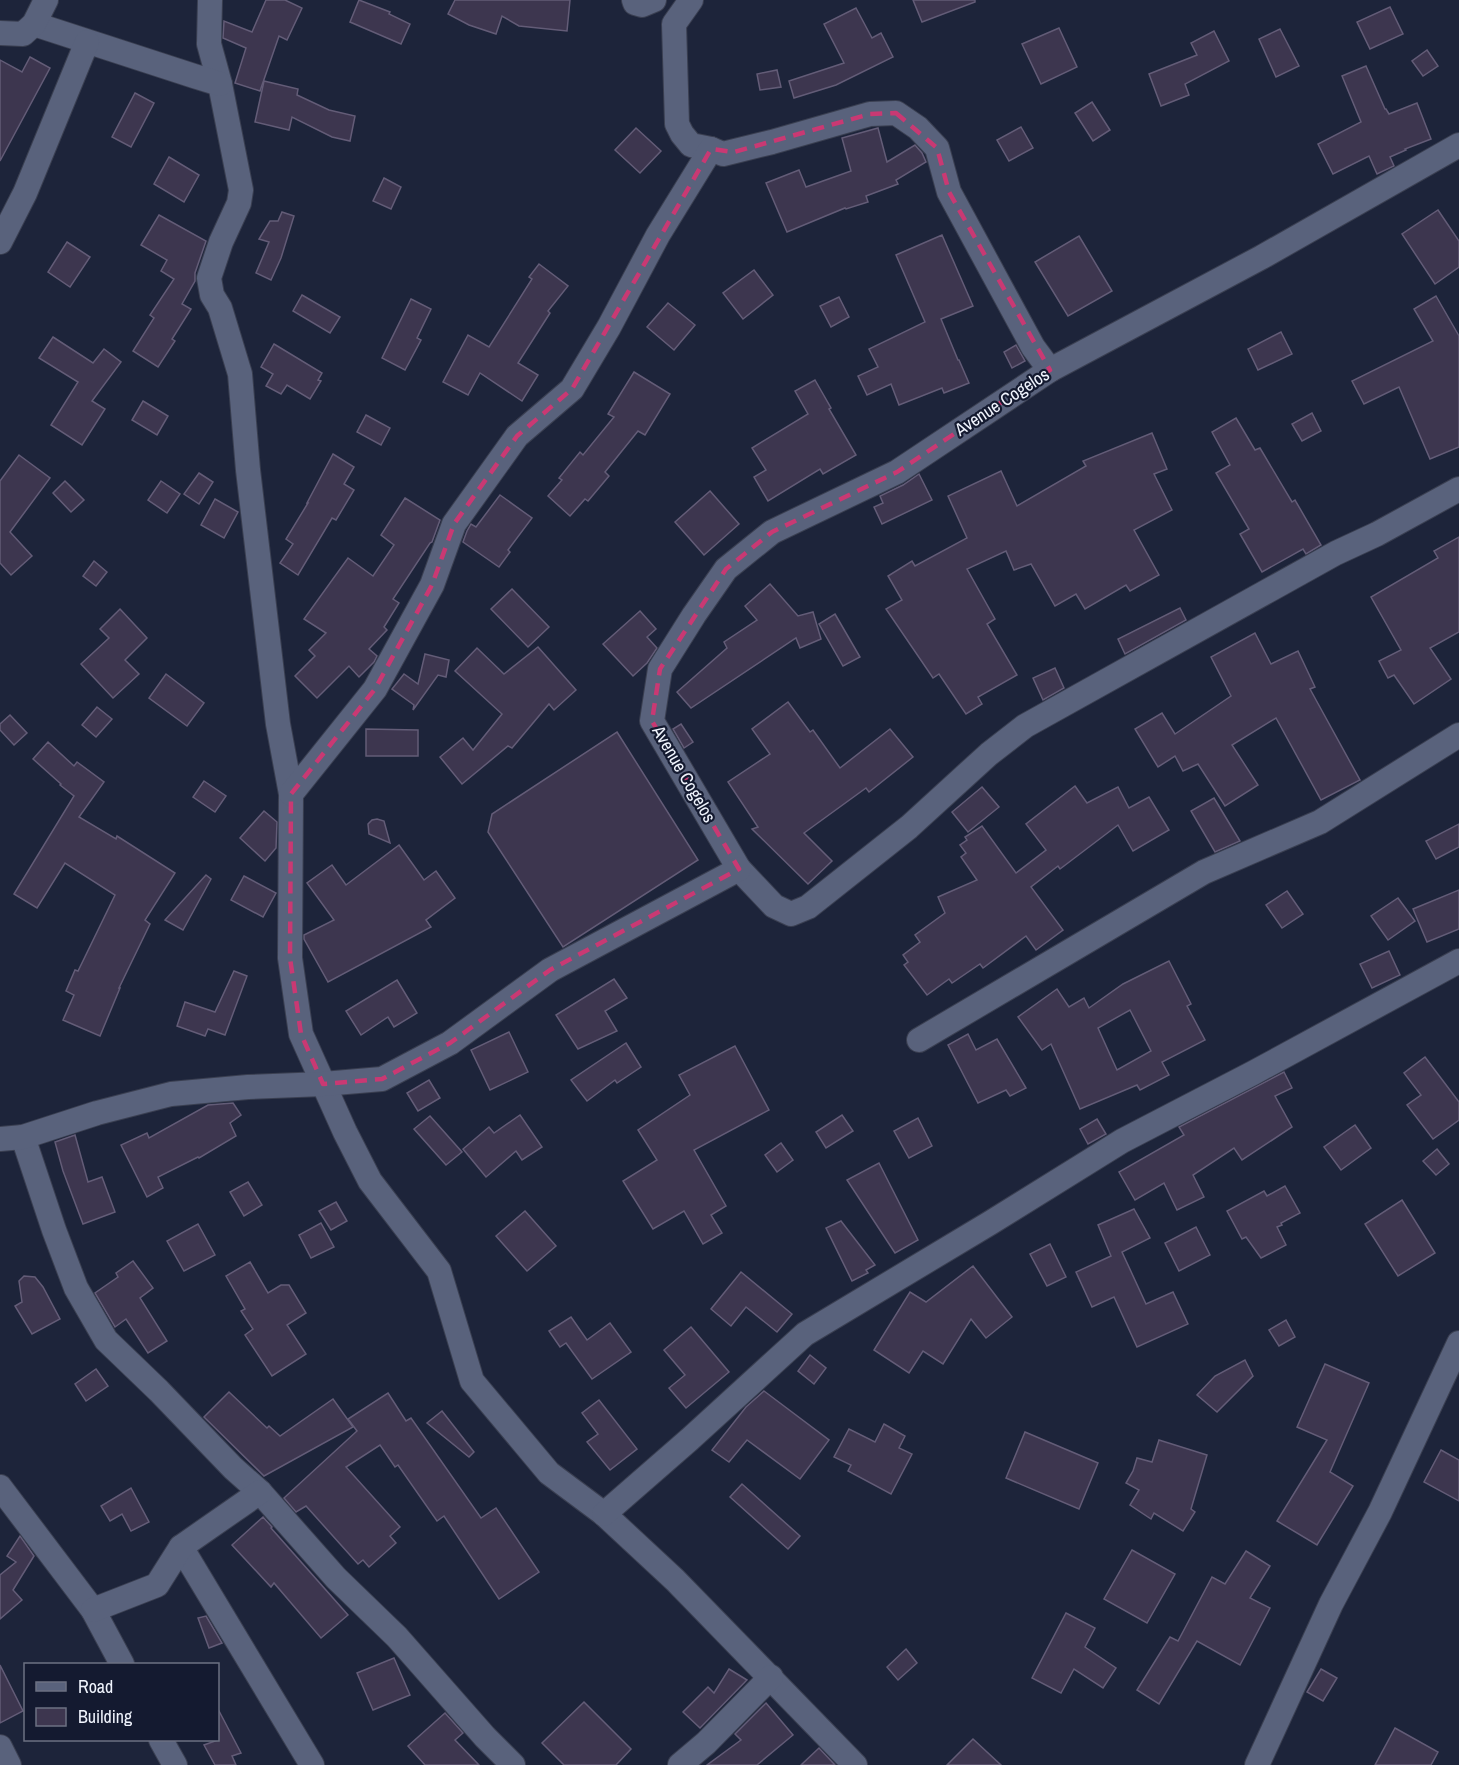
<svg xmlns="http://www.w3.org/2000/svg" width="1459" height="1765" viewBox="0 0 1459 1765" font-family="'Archivo Narrow',sans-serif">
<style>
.building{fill:#3d364f;stroke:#635c77;stroke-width:1.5;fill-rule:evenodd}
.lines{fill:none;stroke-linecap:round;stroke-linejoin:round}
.street-casing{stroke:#3a3f51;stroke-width:26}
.street{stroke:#59627c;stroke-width:24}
.marked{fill:none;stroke:#c93973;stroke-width:4.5;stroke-dasharray:12 8;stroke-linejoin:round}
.labels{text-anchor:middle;stroke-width:4.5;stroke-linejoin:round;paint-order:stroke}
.street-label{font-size:18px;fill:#f0f4fd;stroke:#141a30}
</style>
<rect width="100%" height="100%" fill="#1d243a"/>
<g class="building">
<path d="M266 0H285L302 8 287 40 279 36 260 91 235 83 246 48 223 38 224 21 252 32Z"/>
<path d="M359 0 390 12 389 14 410 24 401 44 350 22Z"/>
<path d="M455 0H570L567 31 519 26 502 16 496 34 469 25 448 14Z"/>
<path d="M913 0H975V2L922 22Z"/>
<path d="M1390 7 1403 34 1370 49 1357 22Z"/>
<path d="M856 8 872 38 881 33 893 57 836 85 794 98 789 81 844 63 824 24Z"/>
<path d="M1059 28 1077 67 1041 84 1022 44Z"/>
<path d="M1280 29 1299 66 1276 77 1259 39Z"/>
<path d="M1214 31 1229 61 1185 84 1189 95 1161 106 1149 74 1197 55 1191 43Z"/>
<path d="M1427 50 1438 66 1423 76 1412 61Z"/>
<path d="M30 57 50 68 0 161V60L22 72Z"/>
<path d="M1366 66 1385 109H1386L1389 114 1417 103 1431 139 1405 149 1406 150 1390 157 1394 166 1377 174 1369 156 1333 174 1318 144 1361 122 1342 76Z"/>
<path d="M777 70 781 87 760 90 757 74Z"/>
<path d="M264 81 298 89 297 95 329 110 355 116 350 141 332 137 292 117 289 130 255 122Z"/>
<path d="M135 93 154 103 131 147 112 137Z"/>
<path d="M1092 102 1110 130 1093 141 1075 113Z"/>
<path d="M1021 127 1033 148 1009 161 997 140Z"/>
<path d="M636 128 661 151 640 173 615 150Z"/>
<path d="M878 128 887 162 915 145 922 153 926 162 896 180 898 184 866 196 868 202 846 209 845 208 787 232 766 183 799 170 806 187 851 171 842 138Z"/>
<path d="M169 157 199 175 184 202 154 184Z"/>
<path d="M384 178 401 187 391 209 373 201Z"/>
<path d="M1438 210 1459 241V267L1435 284 1402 234Z"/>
<path d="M282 212 294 216 281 258 271 280 256 273 269 242 259 239 270 221H278Z"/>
<path d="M159 215 206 241 195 273V281L182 304 191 309 172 339 175 341 158 367 133 351 154 318 150 315 174 279 161 271 167 260 141 245Z"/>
<path d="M942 235 973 306 941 319 958 360H959L969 383 944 393 942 388 899 405 891 384 867 395 858 376 878 367 869 349 925 322 896 255Z"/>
<path d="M1079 236 1112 291 1068 316 1035 262Z"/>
<path d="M67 242 90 257 70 287 48 272Z"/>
<path d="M539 264 568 286 548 311 550 313 518 363 538 375 522 401 480 373 468 395 443 382 468 335 489 347 532 279 529 277Z"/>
<path d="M754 270 773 295 743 319 723 293Z"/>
<path d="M302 295 340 317 330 333 293 311Z"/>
<path d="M1436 296 1459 336V447L1430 459 1399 387 1364 404 1352 381 1433 341 1414 309Z"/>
<path d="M839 297 849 317 831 327 820 306Z"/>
<path d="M411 299 431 309 417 338 421 340 405 370 382 358Z"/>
<path d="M668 303 695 325 674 350 647 327Z"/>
<path d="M1281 332 1292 354 1258 370 1248 349Z"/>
<path d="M53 337 93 363 104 349 121 362 92 401 105 409 82 445 51 425 78 382 39 358Z"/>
<path d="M274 344 322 373 318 380 321 381 310 399 287 385 281 394 266 386 273 374 261 367Z"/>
<path d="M1016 345 1025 361 1012 368 1004 352Z"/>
<path d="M634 372 670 394 645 435 638 431 605 472 609 476 588 501 585 499 570 516 548 496 562 480 559 478 580 452 583 455 614 417 608 414Z"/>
<path d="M815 380 831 408 829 409 856 455 823 474 820 469 768 501 754 477 766 470 752 448 808 414 795 391Z"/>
<path d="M143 401 168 416 157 435 132 420Z"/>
<path d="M1312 413 1321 431 1302 441 1292 424Z"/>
<path d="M366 415 390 428 381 445 357 432Z"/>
<path d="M1236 418 1255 450 1260 448 1292 502 1295 500 1321 545 1306 554 1303 549 1262 572 1240 534 1249 529 1216 473 1230 465 1212 432Z"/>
<path d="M1152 433 1167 469 1154 474 1172 510 1134 530 1159 575 1130 591 1126 585 1085 609 1076 594 1055 606 1031 564 1014 570 1006 551 967 569 995 619 987 624 1017 675 978 697 982 704 966 714 939 674 933 678 886 609 902 600 888 576 912 561 915 566 967 538 948 496 1001 471 1017 506 1086 466 1083 461Z"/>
<path d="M333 454 354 467 344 484 354 490 336 520 332 518 298 575 280 563 293 544 286 539 308 503H307Z"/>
<path d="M19 455 50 478 10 532 32 556 11 575 0 563V481Z"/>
<path d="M199 473 213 482 199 504 184 494Z"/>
<path d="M919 474 932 500 882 524 874 507 883 503 880 496 903 485Z"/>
<path d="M65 481 84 500 71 512 53 493Z"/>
<path d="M161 481 180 494 167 513 148 500Z"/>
<path d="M710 491 739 524 704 555 675 522Z"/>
<path d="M500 495 532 518 508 550 510 552 499 567 463 542 467 531 471 524 476 527Z"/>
<path d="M405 498 440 520 432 542 430 543 393 599 399 603 384 627 387 630 369 649 377 656 374 662 359 677 349 666 317 698 295 676 315 656 309 650 326 633 304 619 348 558 373 576 394 545 381 535Z"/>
<path d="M215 499 238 512 224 538 201 525Z"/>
<path d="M1459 537V632L1430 648 1451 679 1414 704 1394 675 1388 678 1379 661 1401 650 1371 597 1438 558 1434 551Z"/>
<path d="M94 561 107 572 96 586 83 576Z"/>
<path d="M770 584 798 616 813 612 821 639 800 648 796 638 691 708 677 692 727 648 724 642 757 620 745 606Z"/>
<path d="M512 589 549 627 528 647 491 609Z"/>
<path d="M1180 608 1186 620 1125 654 1118 639Z"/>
<path d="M120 609 147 638 125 660 139 674 113 698 81 664 109 638 100 629Z"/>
<path d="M640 611 656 629 647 637 657 648 647 663 633 676 603 644Z"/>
<path d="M835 614 860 657 843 666 819 624Z"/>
<path d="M1255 633 1271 664 1298 651 1315 687 1310 689 1360 780 1321 800 1276 718 1232 745 1258 785 1225 806 1198 764 1183 771 1175 756 1158 767 1135 729 1162 713 1175 734 1231 696 1211 657Z"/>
<path d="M538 647 576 690 554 710 549 704 512 748 508 746 462 784 440 757 463 738 473 750 502 714 455 671 477 648 504 674Z"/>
<path d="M425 654 449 660 446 677 438 675 413 710 414 705 392 689 404 674 418 684Z"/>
<path d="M1055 668 1064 688 1043 700 1033 678Z"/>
<path d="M166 674 204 703 187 726 149 698Z"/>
<path d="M788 702 810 732 813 730 840 768 890 729 913 757 869 792 866 788 804 833 832 861 808 884 752 829 758 827 728 782 770 754 752 729Z"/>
<path d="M97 707 112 719 96 737 82 725Z"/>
<path d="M10 715 27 733 14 745 0 730V724Z"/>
<path d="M681 724 693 742 684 748 673 729Z"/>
<path d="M366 729 418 730V756H366Z"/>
<path d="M617 732 698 860 563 947 488 832 492 814Z"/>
<path d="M48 742 74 766 77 762 104 782 79 817 116 839 117 836 175 873 145 920 150 924 119 988H120L100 1036 63 1020 74 995 66 991 75 970 78 971 115 895 65 863 37 908 14 894 74 796 60 785 61 784 33 759Z"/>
<path d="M204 781 226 796 215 812 193 797Z"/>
<path d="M1075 786 1087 803 1118 787 1129 808 1149 797 1169 830 1133 851 1118 825 1060 869 1058 866 1031 887 1063 930 1036 950 1026 936 983 968 980 964 952 983 949 979 927 995 904 965 908 962 903 955 920 942 915 935 945 913 938 897 977 880 961 857 966 853 960 845 967 840 965 837 982 826 1016 873 1046 850 1026 824Z"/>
<path d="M982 787 999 807 968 832 952 812Z"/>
<path d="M1214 798 1240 841 1215 852 1191 811Z"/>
<path d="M264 811 277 822 276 848 265 861 240 838Z"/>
<path d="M377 819 384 821 390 843 369 834 368 824 372 820Z"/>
<path d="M1459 824V847L1436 859 1426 841Z"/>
<path d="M399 845 424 880 436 871 455 898 426 920 431 927 328 982 304 939V935L334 920 307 883 332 865 346 885Z"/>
<path d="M206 875 211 879 183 930 165 920Z"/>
<path d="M244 876 276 893 263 917 231 900Z"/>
<path d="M1459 890V929L1427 942 1413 909Z"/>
<path d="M1287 891 1303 914 1282 928 1266 905Z"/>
<path d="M1398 898 1415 921 1388 940 1371 916Z"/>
<path d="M1389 951 1400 975 1372 988 1360 964Z"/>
<path d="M1169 961 1191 1004 1187 1006 1205 1040 1162 1062 1169 1075 1140 1090 1137 1085 1080 1109 1051 1044 1042 1050 1018 1017 1057 989 1069 1007 1084 998 1089 1008 1123 984ZM1130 1010 1151 1051 1117 1070 1098 1028Z"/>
<path d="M234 971 247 976 225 1035 208 1029 205 1036 177 1026 185 1002 215 1012Z"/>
<path d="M614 979 627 998 605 1011 617 1031 578 1049 556 1015Z"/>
<path d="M397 980 417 1013 394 1027 388 1017 361 1035 346 1011Z"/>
<path d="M509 1032 528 1072 490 1090 471 1050Z"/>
<path d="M968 1034 976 1050 997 1039 1026 1088 1010 1096 1006 1090 978 1103 948 1045Z"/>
<path d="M626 1043 641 1067 617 1083 615 1080 587 1101 571 1080Z"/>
<path d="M735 1046 769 1110 694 1150 726 1206 711 1215 722 1233 703 1244 684 1211 653 1229 623 1181 657 1160 638 1130 690 1095 679 1075Z"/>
<path d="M1425 1057 1459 1102V1120L1433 1139 1407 1105 1421 1095 1404 1073Z"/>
<path d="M1284 1072 1292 1088 1275 1096 1292 1127 1242 1160 1234 1148 1193 1175 1204 1197 1177 1210 1164 1183 1135 1200 1119 1172 1184 1135 1179 1127Z"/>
<path d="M429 1080 440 1098 418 1111 407 1093Z"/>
<path d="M233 1103 241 1115 230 1123 236 1136 199 1158 198 1157 158 1177 163 1188 147 1197 121 1145 147 1133 149 1138 208 1105Z"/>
<path d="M520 1115 542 1147 522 1160 516 1151 486 1177 463 1149 489 1127 494 1133Z"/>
<path d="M842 1115 853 1131 826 1148 816 1132Z"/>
<path d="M430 1116 462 1152 446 1165 414 1129Z"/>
<path d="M918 1118 932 1146 909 1158 894 1131Z"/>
<path d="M1097 1119 1106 1134 1088 1144 1080 1129Z"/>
<path d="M1355 1125 1371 1148 1341 1170 1324 1147Z"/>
<path d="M75 1135 88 1182 102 1177 115 1212 83 1224 63 1171 55 1142Z"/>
<path d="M781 1143 793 1160 777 1172 765 1155Z"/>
<path d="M1437 1149 1449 1164 1436 1175 1423 1161Z"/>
<path d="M879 1163 918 1240 895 1253 847 1180Z"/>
<path d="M248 1182 262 1205 244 1216 230 1192Z"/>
<path d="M1285 1186 1300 1213 1281 1223 1282 1225 1277 1227 1286 1245 1261 1258 1246 1237 1242 1239 1227 1211 1264 1191 1267 1196Z"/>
<path d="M1402 1200 1435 1253 1398 1276 1365 1224Z"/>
<path d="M336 1202 347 1221 331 1230 319 1211Z"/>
<path d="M1134 1209 1150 1238 1122 1252 1146 1304 1173 1292 1188 1324 1137 1347 1114 1297 1092 1307 1076 1272 1111 1256 1098 1225Z"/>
<path d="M525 1211 556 1246 527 1271 496 1236Z"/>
<path d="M841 1221 875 1265 866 1270 868 1273 852 1281 826 1228Z"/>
<path d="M321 1223 334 1247 311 1258 299 1235Z"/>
<path d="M198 1224 215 1255 184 1271 167 1241Z"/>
<path d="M1196 1227 1210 1255 1179 1271 1165 1243Z"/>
<path d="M1050 1244 1066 1277 1047 1286 1030 1254Z"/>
<path d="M133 1261 153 1288 140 1298 167 1341 148 1353 126 1319 115 1327 95 1293 118 1277 116 1273Z"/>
<path d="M250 1262 268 1293 281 1285H289L306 1313 287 1325 306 1354 272 1376 245 1335 253 1329 241 1311 245 1309 226 1276Z"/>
<path d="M973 1266 1012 1317 986 1338 971 1319 943 1364 923 1351 909 1373 874 1350 910 1292 926 1302Z"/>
<path d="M741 1272 792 1314 777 1332 746 1307 731 1326 711 1309Z"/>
<path d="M24 1276 35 1277 43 1287 60 1319 32 1334 15 1306 22 1302 19 1281Z"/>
<path d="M571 1317 587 1340 610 1323 631 1352 592 1379 566 1343 560 1347 549 1331Z"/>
<path d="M1286 1320 1295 1337 1279 1346 1269 1330Z"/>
<path d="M691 1327 729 1372 686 1408 669 1388 685 1375 664 1350Z"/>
<path d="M810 1355 826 1368 814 1384 798 1371Z"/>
<path d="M1245 1360 1253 1376 1217 1412 1197 1395 1215 1376Z"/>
<path d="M1325 1364 1369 1383 1330 1472 1353 1486 1317 1545 1277 1521 1327 1440 1297 1427Z"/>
<path d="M96 1369 108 1386 86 1401 75 1384Z"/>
<path d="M764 1391 829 1440 800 1479 747 1440 729 1462 712 1450 746 1407Z"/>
<path d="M229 1392 267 1428 269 1426 280 1436 333 1399 353 1427 264 1476 204 1417Z"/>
<path d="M388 1393 406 1421 411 1418 481 1518 496 1508 539 1572 499 1599 444 1516 437 1521 398 1465 395 1467 380 1445 346 1467 400 1527 390 1536 396 1543 369 1567 363 1560 358 1564 306 1506 296 1512 284 1498 357 1431 348 1419Z"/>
<path d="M599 1400 637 1449 610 1470 587 1442 598 1434 582 1413Z"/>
<path d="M442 1411 474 1452 469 1457 427 1423Z"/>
<path d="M884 1424 905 1436 899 1448 912 1454 891 1494 848 1471 851 1465 834 1457 849 1429 875 1442Z"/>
<path d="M1025 1432 1098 1463 1079 1509 1006 1478Z"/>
<path d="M1159 1440 1207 1455 1191 1509 1195 1512 1183 1531 1154 1513 1151 1519 1130 1505 1139 1490 1126 1483 1133 1471 1137 1458 1152 1462Z"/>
<path d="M1441 1450 1459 1460V1501L1424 1482Z"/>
<path d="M742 1484 800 1536 788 1549 730 1497Z"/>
<path d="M131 1488 149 1522 131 1531 122 1514 110 1521 101 1506Z"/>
<path d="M263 1517 272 1527 271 1528 348 1615 321 1638 274 1583 271 1587 232 1545Z"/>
<path d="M20 1536 34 1556 13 1590 22 1600 0 1619V1575L16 1562 7 1556Z"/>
<path d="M1132 1550 1175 1574 1147 1623 1104 1599Z"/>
<path d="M1246 1551 1270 1566 1250 1598 1270 1608 1240 1665 1197 1641 1159 1704 1137 1690 1170 1637 1178 1641 1212 1577 1225 1584Z"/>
<path d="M1066 1613 1095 1628 1085 1647 1116 1668 1103 1688 1074 1669 1061 1693 1032 1678Z"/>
<path d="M206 1616 222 1643 209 1648 198 1618Z"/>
<path d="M906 1649 917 1663 898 1680 887 1667Z"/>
<path d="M394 1658 410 1695 373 1710 357 1673Z"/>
<path d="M0 1665 23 1711 0 1723Z"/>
<path d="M729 1669 747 1680 700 1728 683 1712 708 1687 714 1693Z"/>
<path d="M1321 1669 1337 1678 1323 1701 1307 1692Z"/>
<path d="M584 1702 631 1749 616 1765H564L542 1743Z"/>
<path d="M766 1703 793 1735 757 1765H707L741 1740 735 1734Z"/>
<path d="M218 1709 241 1753 232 1756 236 1765H215L204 1745 218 1740Z"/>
<path d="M445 1713 463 1733 455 1740 479 1765H425L408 1746Z"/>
<path d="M1395 1728 1438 1752 1431 1765H1375Z"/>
<path d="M973 1739 1001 1765H947Z"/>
<path d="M819 1748 835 1765H801Z"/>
</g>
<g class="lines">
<g class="street-casing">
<g id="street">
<path d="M210 0 209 44 220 84 241 190 239 203 221 242 209 278 212 295 220 308 240 374 248 470 278 724 291 794 290 958 301 1034 345 1132 370 1181 439 1271 472 1381 549 1473 604 1514 675 1580 855 1765"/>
<path d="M634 0 635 3 642 5 654 0"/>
<path d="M691 0 674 24 677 124 682 134 691 145 711 149 723 154 772 142 870 114 896 113 918 128 937 148 949 192 1033 347 1050 370"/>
<path d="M34 24 194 76 220 84"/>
<path d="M0 33 23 34 34 24 46 0"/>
<path d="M1459 145 1262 257 1050 370 897 472 772 532 726 569 694 615 660 669 652 721 739 869 774 906 791 914 808 907 909 827 989 754 1025 726 1336 553 1377 534 1459 489"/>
<path d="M0 242 25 193 87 42"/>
<path d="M291 794 375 689 432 585 454 524 517 436 572 389 609 327 658 235 711 149"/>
<path d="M919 1040 1204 872 1320 822 1459 735"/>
<path d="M23 1137 54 1230 76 1288 106 1340 159 1391 233 1468 260 1492 336 1578 397 1637 485 1737 513 1765"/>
<path d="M0 1139 23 1137 97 1113 171 1094 248 1087 323 1084 382 1079 450 1043 550 970 739 869"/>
<path d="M0 1487 93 1610 122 1664"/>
<path d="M604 1514 690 1439 805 1334 990 1223 1122 1141 1253 1073 1459 961"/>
<path d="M181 1547 312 1765"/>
<path d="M93 1610 157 1585 181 1547 260 1492"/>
<path d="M161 1740 175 1765"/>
<path d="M0 1747 9 1765"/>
<path d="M680 1765 706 1743 771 1677"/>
<path d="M1257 1765 1331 1604 1380 1512 1459 1343"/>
</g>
</g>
<use href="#street" class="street"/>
</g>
<path class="marked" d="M896 113 937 148 949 192 1050 370 897 472 772 532 726 569 660 669 652 721 739 869 550 970 450 1043 382 1079 323 1084 301 1034 290 958 291 794 375 689 432 585 454 524 517 436 572 389 711 149 734 152 870 114Z"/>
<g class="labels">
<g class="street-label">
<text transform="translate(1002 402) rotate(-33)" y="6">Avenue Cogelos</text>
<text transform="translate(684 774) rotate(60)" y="6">Avenue Cogelos</text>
</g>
</g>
<rect x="24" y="1663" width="195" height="78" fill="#141a30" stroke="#6c7182" stroke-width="1.5"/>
<rect x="36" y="1682" width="30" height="9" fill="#59627c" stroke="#6c7182" stroke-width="1.5"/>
<text x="78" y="1693" font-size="18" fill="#f0f4fd">Road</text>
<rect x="36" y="1708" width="30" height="18" fill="#3d364f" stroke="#6c7182" stroke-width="1.5"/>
<text x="78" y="1723" font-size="18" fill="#f0f4fd">Building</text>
</svg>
